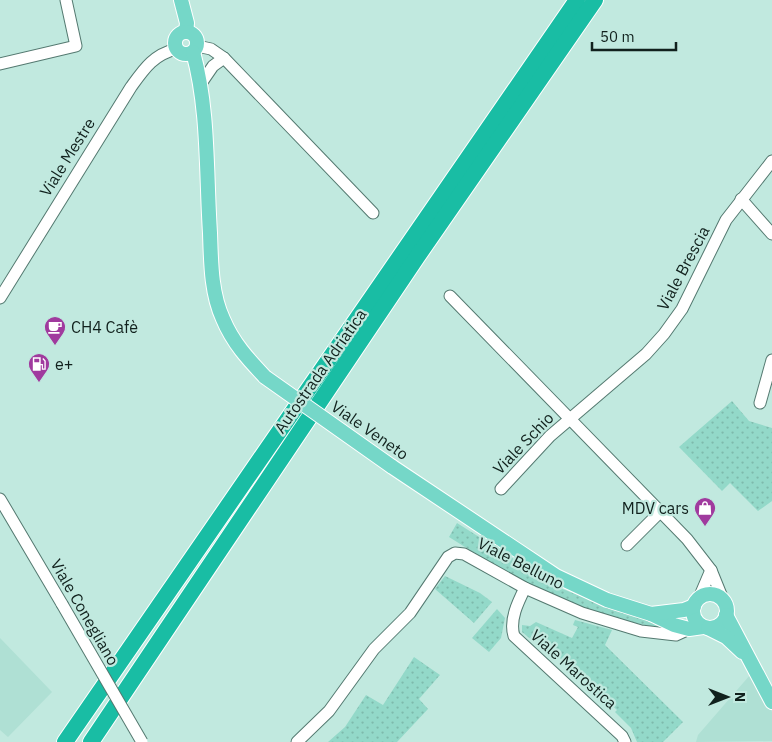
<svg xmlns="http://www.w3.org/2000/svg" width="772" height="742" viewBox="0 0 772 742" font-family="'IBM Plex Sans',sans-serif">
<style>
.built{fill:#afe0d4}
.grass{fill:url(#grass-dots)}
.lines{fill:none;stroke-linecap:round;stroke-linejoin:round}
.minor-casing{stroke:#547970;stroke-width:13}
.major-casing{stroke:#fff;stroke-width:16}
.highway-casing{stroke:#fff;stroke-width:18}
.minor{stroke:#fff;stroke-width:11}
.major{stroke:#75d7c8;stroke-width:14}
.highway{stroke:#19bda4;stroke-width:16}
.minor-bridge-casing{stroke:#547970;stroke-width:13;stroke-linecap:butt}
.major-bridge-casing{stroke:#fff;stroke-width:16;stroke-linecap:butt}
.minor-bridge{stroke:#fff;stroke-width:11}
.major-bridge{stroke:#75d7c8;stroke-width:14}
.labels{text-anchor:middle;stroke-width:4.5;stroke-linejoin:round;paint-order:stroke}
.street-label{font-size:16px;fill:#11211d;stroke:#c1e9df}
.poi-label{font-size:16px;fill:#11211d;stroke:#c1e9df;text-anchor:start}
</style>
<defs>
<pattern id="grass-dots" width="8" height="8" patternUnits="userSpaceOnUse" patternTransform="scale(1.25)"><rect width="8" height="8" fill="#93d9c9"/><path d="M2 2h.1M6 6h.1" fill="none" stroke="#7ebaac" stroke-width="1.8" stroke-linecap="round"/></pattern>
</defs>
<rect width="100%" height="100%" fill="#c1e9df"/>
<g class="built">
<path d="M0 638 52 692 8 737 0 730Z"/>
<path d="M750 675 758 684 772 712V741L696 742 698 735Z"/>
</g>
<g class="grass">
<path d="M732 401 749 421 772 428V501L758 511 730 483 722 491 679 447Z"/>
<path d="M457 523 560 588 616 610 667 624 659 628C636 623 611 619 588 610 539 592 494 565 449 537Z"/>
<path d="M445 576 480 593 492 602 474 623 435 589Z"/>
<path d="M497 609 505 618 501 638 489 652 472 638Z"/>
<path d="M575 620 612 630 605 645 683 722 663 742H637L631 728 615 712 617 710 538 638 533 641 522 632V625L530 626 536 622 572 638 578 627 573 625Z"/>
<path d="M414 657 440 675 419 699 428 709 397 742H328L345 727 366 695 383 705Z"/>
</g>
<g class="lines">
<g class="minor-casing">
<g id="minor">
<path d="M197 46 211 49 224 58 373 213"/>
<path d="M0 64 76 46 66 0"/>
<path d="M202 82 213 66 224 58"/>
<path d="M741 199 772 234"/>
<path d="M450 296 687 539 711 570"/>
<path d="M0 298 131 87C144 69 153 55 176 49"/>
<path d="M760 403 772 360"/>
<path d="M501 489 550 436 646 354 664 334 682 309 726 220 772 161"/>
<path d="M0 499 62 604"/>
<path d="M627 545 660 512"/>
<path d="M525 588C518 602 509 620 514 636L622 736 625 742"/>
<path d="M699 598 711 570 724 602"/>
<path d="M297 742 329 711 374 649 410 613 448 557 455 553 464 554 525 588 582 613 641 631 676 635 689 629"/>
</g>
</g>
<g class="major-casing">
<g id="major">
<path d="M181 0 187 23 186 32"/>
<circle cx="186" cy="43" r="11"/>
<path d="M193 52C209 110 206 173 210 233 211 262 211 293 223 319 233 343 248 359 265 377"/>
<path d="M391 466 556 576 607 600 651 614 674 625 689 629 703 627"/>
<circle cx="710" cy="611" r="17"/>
<path d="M651 614 684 610 694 606"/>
<path d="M726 615 772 702"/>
<path d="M708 628 726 637 742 652"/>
</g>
</g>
<g class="highway-casing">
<g id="highway">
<path d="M65 742 577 0"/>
<path d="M91 742 417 257 595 0"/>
</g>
</g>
<use href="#minor" class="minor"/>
<use href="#major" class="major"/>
<use href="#highway" class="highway"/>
<g class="minor-bridge-casing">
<path id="minor-bridge" d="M62 604 142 742"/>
</g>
<g class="major-bridge-casing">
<path id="major-bridge" d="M265 377 391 466"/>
</g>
<use href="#minor-bridge" class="minor-bridge"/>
<use href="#major-bridge" class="major-bridge"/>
</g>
<defs>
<g id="cafe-pin" transform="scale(1.125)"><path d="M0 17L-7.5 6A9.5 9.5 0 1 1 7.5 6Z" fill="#a03a9e" stroke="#c1e9df"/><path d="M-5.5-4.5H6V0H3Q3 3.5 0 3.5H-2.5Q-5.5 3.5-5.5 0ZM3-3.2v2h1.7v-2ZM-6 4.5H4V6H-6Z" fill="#fff"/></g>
<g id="fuel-pin" transform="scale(1.125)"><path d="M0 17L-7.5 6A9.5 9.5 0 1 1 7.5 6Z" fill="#a03a9e" stroke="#c1e9df"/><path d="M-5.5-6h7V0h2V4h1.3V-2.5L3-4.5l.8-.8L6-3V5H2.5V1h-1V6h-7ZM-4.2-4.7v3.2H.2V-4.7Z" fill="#fff"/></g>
<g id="shop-pin" transform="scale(1.125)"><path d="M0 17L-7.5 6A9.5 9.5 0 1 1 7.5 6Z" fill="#a03a9e" stroke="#c1e9df"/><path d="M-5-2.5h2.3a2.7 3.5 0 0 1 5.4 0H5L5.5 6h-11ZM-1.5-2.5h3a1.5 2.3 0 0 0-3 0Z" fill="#fff"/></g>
</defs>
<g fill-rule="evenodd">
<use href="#cafe-pin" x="55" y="327"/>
<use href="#fuel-pin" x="39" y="364"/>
<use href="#shop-pin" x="705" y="508"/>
</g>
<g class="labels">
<g class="street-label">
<text transform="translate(67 157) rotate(-58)" y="6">Viale Mestre</text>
<text transform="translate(683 268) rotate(-62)" y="6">Viale Brescia</text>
<text transform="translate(320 371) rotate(-55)" y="6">Autostrada Adriatica</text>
<text transform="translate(370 430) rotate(35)" y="6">Viale Veneto</text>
<text transform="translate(523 443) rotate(-46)" y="6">Viale Schio</text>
<text transform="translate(521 563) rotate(27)" y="6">Viale Belluno</text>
<text transform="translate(85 612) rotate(60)" y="6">Viale Conegliano</text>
<text transform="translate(574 669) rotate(42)" y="6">Viale Marostica</text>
</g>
<g class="poi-label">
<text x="71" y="333">CH4 Cafè</text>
<text x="55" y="370">e+</text>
<text x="689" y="514" text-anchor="end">MDV cars</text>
</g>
</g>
<g transform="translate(727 697) rotate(90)" stroke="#c1e9df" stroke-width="4" paint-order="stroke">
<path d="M0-4L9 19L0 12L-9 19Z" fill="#11211d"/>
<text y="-8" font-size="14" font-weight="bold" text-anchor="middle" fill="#11211d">N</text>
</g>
<path d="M592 42v8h84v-8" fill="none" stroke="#11211d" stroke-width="2.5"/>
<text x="600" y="42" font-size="15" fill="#11211d" stroke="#c1e9df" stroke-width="4" paint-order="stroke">50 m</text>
</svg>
